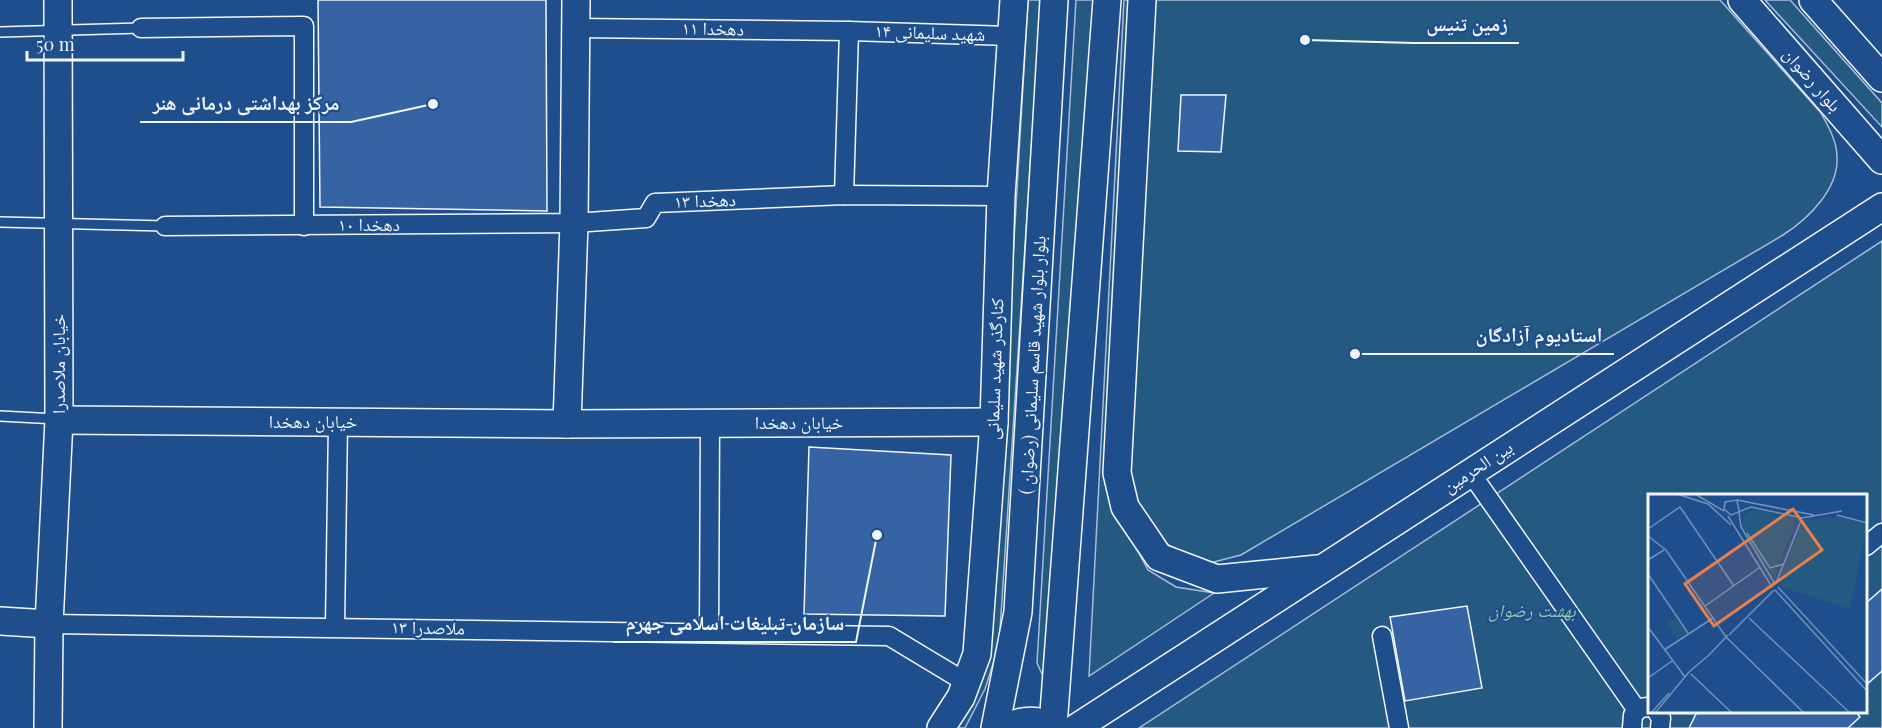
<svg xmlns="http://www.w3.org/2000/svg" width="1882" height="728" viewBox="0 0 1882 728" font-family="'Playfair Display','Noto Naskh Arabic',serif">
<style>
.green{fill:#245a82;stroke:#a8bbd7;stroke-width:1.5;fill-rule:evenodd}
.building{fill:#3563a3;stroke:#f2f6ff;stroke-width:1.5}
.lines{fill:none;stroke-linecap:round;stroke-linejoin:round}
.lane-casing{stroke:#f2f6ff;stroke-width:12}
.street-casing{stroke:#f2f6ff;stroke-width:21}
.secondary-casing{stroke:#f2f6ff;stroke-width:30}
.lane{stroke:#1f4e8c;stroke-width:9}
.street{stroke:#1f4e8c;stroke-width:18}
.secondary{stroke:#1f4e8c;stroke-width:27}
.labels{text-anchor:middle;stroke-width:4.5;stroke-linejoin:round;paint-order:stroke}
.street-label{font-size:18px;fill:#f2f6ff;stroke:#1f4e8c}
.park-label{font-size:18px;font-style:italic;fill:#97c8a6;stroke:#1f4e8c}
.inset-road{fill:none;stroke:#7391ba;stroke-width:1.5}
.view{fill:#ea8049;fill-opacity:0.15;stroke:#ea8049;stroke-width:3}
.inset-edge{fill:none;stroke:#f2f6ff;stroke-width:3}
.leader{fill:none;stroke:#f2f6ff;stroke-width:2}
.callout-dot{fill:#f2f6ff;stroke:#1f4e8c;stroke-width:2}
.callout-label{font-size:20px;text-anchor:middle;font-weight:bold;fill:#f2f6ff;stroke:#1f4e8c;stroke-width:4.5;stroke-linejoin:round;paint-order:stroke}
</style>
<rect width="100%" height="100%" fill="#1f4e8c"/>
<g class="green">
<path d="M1028 0H1041L999 645 985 689 965 728H948L970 695 1002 448Z"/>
<path d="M1076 0H1095L1049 673 1042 674 1037 663Z"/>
<path d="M1124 0H1134L1117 512 1148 570 1176 587 1214 593 1089 676Z"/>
<path d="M1147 0H1720L1821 113C1828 126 1837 141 1837 157 1839 189 1808 219 1783 235L1241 555 1206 564 1168 545 1147 525 1123 474Z"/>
<path d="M1765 0H1790L1882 103V127Z"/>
<path d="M1882 241V728H1139ZM1650 496H1866V712H1650Z"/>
</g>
<g class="building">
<path d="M318 0H546L547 211 320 207Z"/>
<path d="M1181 95H1226L1221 152 1178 151Z"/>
<path d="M809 447 951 455 945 616 804 614Z"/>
<path d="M1882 589V671L1866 685V603Z"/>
<path d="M1467 606 1482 688 1405 701 1390 617Z"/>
<path d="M1697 712H1856L1860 717 1848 728H1689Z"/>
</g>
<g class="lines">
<g class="lane-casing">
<g id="lane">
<path d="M0 32 141 28"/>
<path d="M0 222 165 226"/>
<path d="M0 416 57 419"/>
</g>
</g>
<g class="street-casing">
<g id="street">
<path d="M141 28 304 26V226"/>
<path d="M576 28 849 31 1010 36"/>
<path d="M844 195 849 31"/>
<path d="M165 226 574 223 646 218 655 203 844 195 1001 196"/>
<path d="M1470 472 1637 710"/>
<path d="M1866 546 1882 533"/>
<path d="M49 624 889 636 967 683"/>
<path d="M335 627 338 422"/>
<path d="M709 632 710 423"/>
<path d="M1382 636 1399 728"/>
<path d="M1657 712 1661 718 1660 728"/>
<path d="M1632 728 1633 715 1640 708 1648 707"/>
</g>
</g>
<g class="secondary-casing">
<g id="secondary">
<path d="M1142 0 1117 473 1125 507 1159 557 1217 579 1317 569"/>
<path d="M1742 0 1882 160"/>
<path d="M1813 0 1882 78"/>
<path d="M59 420 567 424 994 422"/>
<path d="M567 424 574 223 576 0"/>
<path d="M0 621 49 624"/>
<path d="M1053 726 1107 0"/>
<path d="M48 728 49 624 59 420 58 0"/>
<path d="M941 728 961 697 977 654 994 422 1001 196 1014 0"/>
<path d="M995 728 1018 612 1054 0"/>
<path d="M1006 728C1022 719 1039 719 1055 728"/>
<path d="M1076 728 1882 207"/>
</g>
</g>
<use href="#lane" class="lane"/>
<use href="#street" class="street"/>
<use href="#secondary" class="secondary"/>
</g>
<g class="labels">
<g class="street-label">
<text transform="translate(713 29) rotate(1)" y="6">دهخدا ۱۱</text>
<text transform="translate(930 33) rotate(2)" y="6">شهید سلیمانی ۱۴</text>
<text transform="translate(1812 80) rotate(49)" y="6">بلوار رضوان</text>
<text transform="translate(705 201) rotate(-2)" y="6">دهخدا ۱۳</text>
<text x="369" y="231">دهخدا ۱۰</text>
<text transform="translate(59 364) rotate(-90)" y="6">خیابان ملاصدرا</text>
<text transform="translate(1033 365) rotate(-87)" y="6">بلوار بلوار شهید قاسم سلیمانی (رضوان )</text>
<text transform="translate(995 369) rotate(-88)" y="6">کنارگذر شهید سلیمانی</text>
<text x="313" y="428">خیابان دهخدا</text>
<text x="799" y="429">خیابان دهخدا</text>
<text transform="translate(1478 467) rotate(-33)" y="6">بین الحرمین</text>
<text transform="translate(428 628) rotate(1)" y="6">ملاصدرا ۱۳</text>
</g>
<g class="park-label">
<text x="1532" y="617">بهشت رضوان</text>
</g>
</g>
<g transform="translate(1648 494)">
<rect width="219" height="219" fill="#1f4e8c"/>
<path d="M106 15 149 25 130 72 120 74 130 75 127 85 94 33 97 20ZM191 23 219 30 202 115 134 93 131 86 155 26ZM27 124 38 139 29 145 18 129Z" fill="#245a82"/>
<path class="inset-road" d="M29 0 60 10 83 31M47 0 76 17M89 6 166 21M91 17 89 6 77 8 76 15 83 21 103 13 154 24 194 17M91 18 93 33 127 90M189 21 219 29M80 22 124 93M0 35 32 13 86 92M99 39 122 74 136 70M0 42 18 56 78 143M0 66 16 56M0 80 40 139M128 89 154 24M130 93 219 190M127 96 219 197M57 112 111 74M101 124 202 219M0 133 37 183M81 141 126 96M78 143 156 219M78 143 149 212M16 156 65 124M61 161 80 141M43 180 84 219M0 184 24 167M3 219 21 199M7 219 41 178 61 161"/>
<path class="view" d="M145 15 174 56 66 132 37 90Z"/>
<rect width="219" height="219" class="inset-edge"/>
</g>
<path class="leader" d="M1305 40L1414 43H1519M433 104L351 122H140M1355 354L1463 354H1614M877 535L856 642H613"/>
<g class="callout-dot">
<circle cx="1305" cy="40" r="6"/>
<circle cx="433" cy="104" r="6"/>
<circle cx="1355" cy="354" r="6"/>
<circle cx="877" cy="535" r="6"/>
</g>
<g class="callout-label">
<text x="1467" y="31">زمین تنیس</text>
<text x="246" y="110">مرکز بهداشتی درمانی هنر</text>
<text x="1539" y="342">استادیوم آزادگان</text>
<text x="735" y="630">سازمان تبلیغات اسلامی جهرم</text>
</g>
<path d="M27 51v9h156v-9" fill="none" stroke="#f2f6ff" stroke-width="3"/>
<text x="36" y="51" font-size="18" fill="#f2f6ff" stroke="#1f4e8c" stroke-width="4.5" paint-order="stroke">50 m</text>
</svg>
